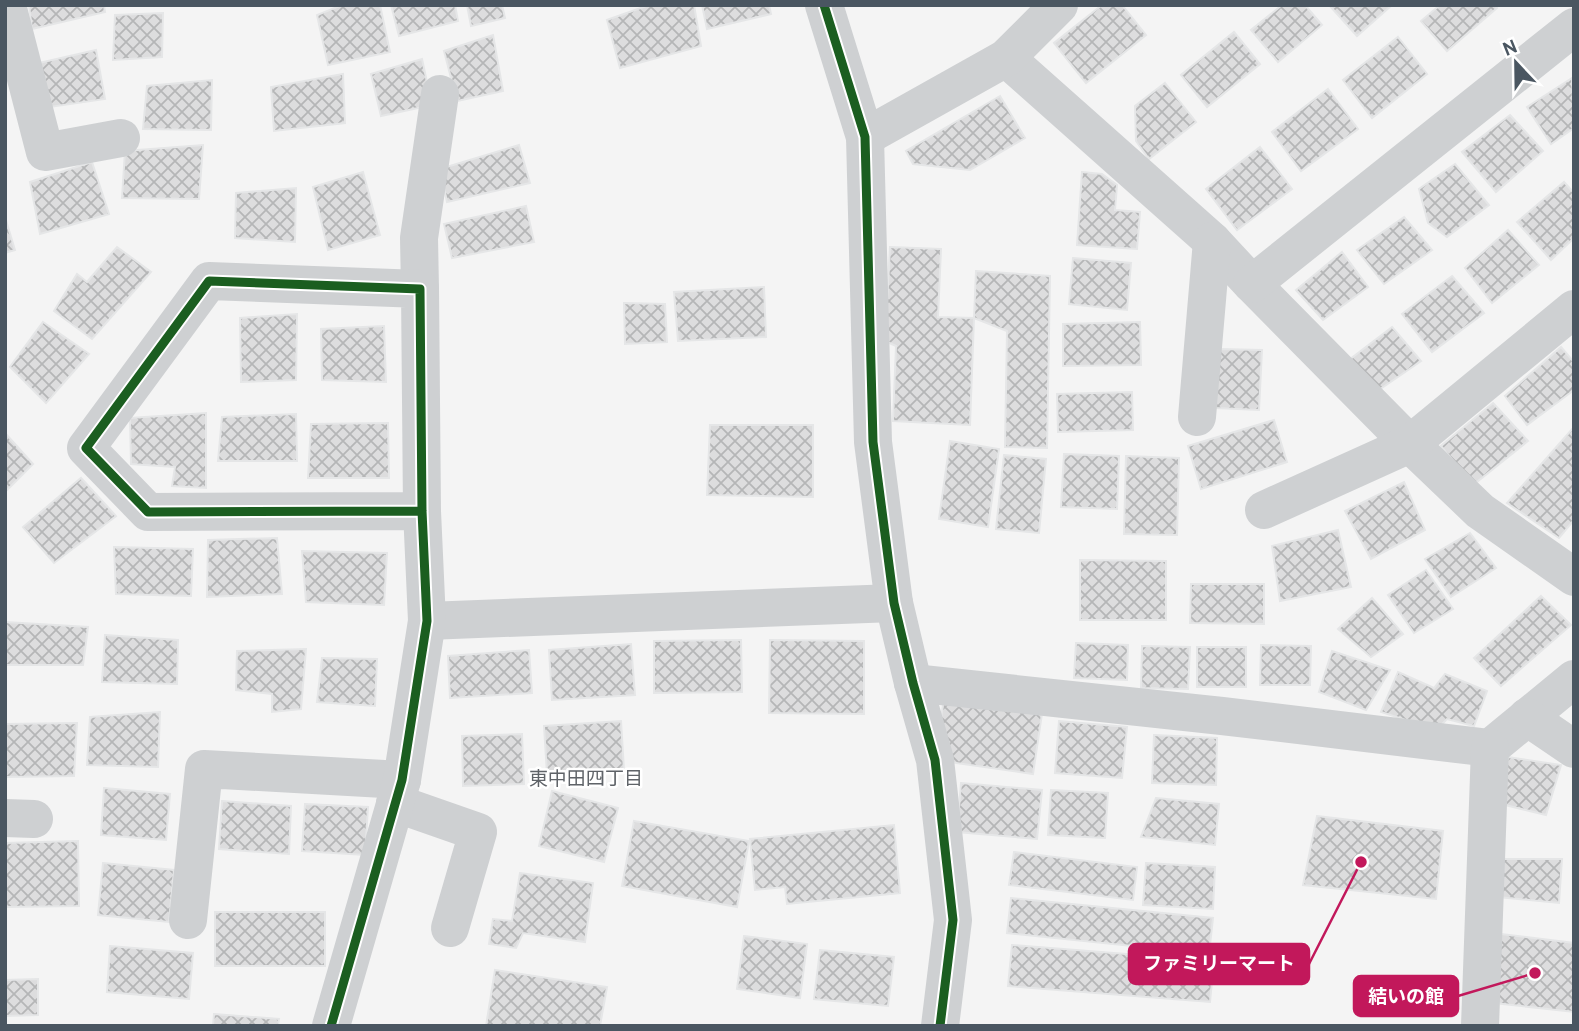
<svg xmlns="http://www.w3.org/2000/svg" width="1579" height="1031" viewBox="0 0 1579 1031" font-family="Overpass,'Noto Sans JP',sans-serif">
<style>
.building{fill:url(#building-cross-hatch);stroke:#e5e6e7;stroke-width:2}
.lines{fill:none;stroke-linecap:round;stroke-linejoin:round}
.minor{stroke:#ced0d2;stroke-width:38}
.cycleway-casing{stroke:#fff;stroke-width:13}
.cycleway{stroke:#1b5e20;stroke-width:9}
.labels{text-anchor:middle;stroke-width:5;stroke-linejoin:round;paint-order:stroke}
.neighbourhood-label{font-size:19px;fill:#5f6368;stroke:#fff}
.leader{fill:none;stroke:#c2185b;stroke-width:2.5}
.callout-dot{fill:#c2185b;stroke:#fff;stroke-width:2.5}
.callout{fill:#c2185b;stroke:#c2185b;stroke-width:2.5}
.callout-label{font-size:19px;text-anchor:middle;font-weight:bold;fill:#fff}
</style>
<defs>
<pattern id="building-cross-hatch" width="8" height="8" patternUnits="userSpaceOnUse" patternTransform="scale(1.75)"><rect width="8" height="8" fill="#ddddde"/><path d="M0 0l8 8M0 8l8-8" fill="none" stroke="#b5b6b7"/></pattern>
</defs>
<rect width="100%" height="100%" fill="#f4f4f4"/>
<g class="building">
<path d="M29 5H104L105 12 32 29Z"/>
<path d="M342 5H380L390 52 328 65 317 15Z"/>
<path d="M391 5H455L458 21 399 36Z"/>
<path d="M467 5H502L505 18 471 26Z"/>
<path d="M649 5H694L701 46 620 68 607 20Z"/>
<path d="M702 5H769L771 14 707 29Z"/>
<path d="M1102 5H1122L1146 35 1086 83 1054 43Z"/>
<path d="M1282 5H1305L1322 25 1278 62 1251 30Z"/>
<path d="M1329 5H1392L1357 36Z"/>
<path d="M1440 5H1494L1497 8 1447 51 1421 21Z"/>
<path d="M163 13 162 57 113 60 115 15Z"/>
<path d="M1234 32 1260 64 1207 107 1181 75Z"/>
<path d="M493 35 503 91 457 101 444 51Z"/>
<path d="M1398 37 1427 74 1372 118 1343 80Z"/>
<path d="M96 50 105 99 50 107 39 63Z"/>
<path d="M422 59 432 105 381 116 371 74Z"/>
<path d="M343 74 345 123 274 131 271 87Z"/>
<path d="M1572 78 1574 128 1551 144 1527 107Z"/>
<path d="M212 80 211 130 143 129 147 86Z"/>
<path d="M1165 83 1196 122 1149 159 1136 141 1135 106Z"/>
<path d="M1328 89 1358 129 1301 171 1272 132Z"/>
<path d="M1000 96 1025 138 970 170 913 164 906 151Z"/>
<path d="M1510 115 1543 151 1496 192 1462 152Z"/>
<path d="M203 145 199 199 122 198 125 151Z"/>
<path d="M519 145 530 183 447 202 440 169Z"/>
<path d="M1260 147 1292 189 1237 230 1206 189Z"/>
<path d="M92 162 109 214 40 234 30 182Z"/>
<path d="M1455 164 1489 205 1447 237 1428 223 1419 189Z"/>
<path d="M363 172 380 235 328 250 313 187Z"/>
<path d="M1082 172 1102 174 1117 185 1115 210 1140 212 1137 249 1077 245Z"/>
<path d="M1564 182 1574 193V238L1551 260 1517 222Z"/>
<path d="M296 188 295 242 235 238 236 193Z"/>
<path d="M526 206 534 242 452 258 444 224Z"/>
<path d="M5 217 15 250 5 253Z"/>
<path d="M1404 217 1432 250 1384 284 1357 250Z"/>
<path d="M1508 230 1539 265 1492 303 1465 268Z"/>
<path d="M117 247 151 272 92 339 54 311 77 274 87 282Z"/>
<path d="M890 247 941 249 938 317 974 318 970 425 893 421 896 346 885 341Z"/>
<path d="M1342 252 1368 287 1323 320 1296 290Z"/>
<path d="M1073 258 1131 263 1127 310 1069 304Z"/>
<path d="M976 271 1050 276 1047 448 1005 447 1007 331 974 318Z"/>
<path d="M1452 276 1484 313 1432 352 1402 314Z"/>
<path d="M764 287 766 337 678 341 674 292Z"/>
<path d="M624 303 665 304 667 342 625 344Z"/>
<path d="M297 314 296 380 241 382 240 318Z"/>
<path d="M43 322 89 354 46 403 10 367Z"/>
<path d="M1140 322 1141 365 1063 366V324Z"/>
<path d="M384 326 386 382 322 380 321 329Z"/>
<path d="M1392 327 1421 361 1376 392 1349 360Z"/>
<path d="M1561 347 1574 362V390L1527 425 1505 396Z"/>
<path d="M1219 349 1262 350 1259 410 1216 408Z"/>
<path d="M1132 392 1133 430 1058 432 1057 394Z"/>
<path d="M1493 403 1528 441 1473 485 1441 446Z"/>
<path d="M206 413V488L172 486 175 467 131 464 130 418Z"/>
<path d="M296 414 297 461H218L222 417Z"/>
<path d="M1274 420 1287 462 1201 489 1188 446Z"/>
<path d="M388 423 389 478H308L311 424Z"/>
<path d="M710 425H813V497L707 495Z"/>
<path d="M1574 427V520L1559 538 1507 503Z"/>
<path d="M5 433 33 464 5 492Z"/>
<path d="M950 441 999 449 988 527 939 519Z"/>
<path d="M1064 454 1119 456 1117 509 1061 507Z"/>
<path d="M1004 455 1046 459 1039 533 996 529Z"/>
<path d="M1126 456 1179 458 1177 535 1124 534Z"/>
<path d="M81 478 116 516 54 563 23 527Z"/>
<path d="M1404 482 1425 530 1371 559 1345 511Z"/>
<path d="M1338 530 1351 587 1280 601 1272 546Z"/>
<path d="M1470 533 1496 568 1451 597 1425 559Z"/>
<path d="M277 538 282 594 207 597 208 540Z"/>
<path d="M114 547 193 549 191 596 116 594Z"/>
<path d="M302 551 387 553 384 605 306 602Z"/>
<path d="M1080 560 1166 561V620H1080Z"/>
<path d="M1426 570 1453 609 1414 633 1388 595Z"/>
<path d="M1191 584H1264V624L1190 623Z"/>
<path d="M1541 596 1571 625 1501 686 1474 658Z"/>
<path d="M1372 598 1403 634 1371 657 1338 629Z"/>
<path d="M5 622 88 627 83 665H5Z"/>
<path d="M105 635 178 640 177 684 102 682Z"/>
<path d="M741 640 742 692 654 693V641Z"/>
<path d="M770 640 864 641V714L769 713Z"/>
<path d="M1076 643 1128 645 1127 680 1074 678Z"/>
<path d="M631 644 635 695 552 700 549 650Z"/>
<path d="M1261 645 1311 646 1310 685H1260Z"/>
<path d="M1142 646 1190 647 1188 689 1141 688Z"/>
<rect x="1197" y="647" width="49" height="40"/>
<path d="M306 649 301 709 272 712V694L236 690 237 651Z"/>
<path d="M529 650 532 693 450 698 448 656Z"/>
<path d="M1332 651 1390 670 1366 710 1319 692Z"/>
<path d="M322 658 377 659 375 706 317 702Z"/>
<path d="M1398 672 1434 688 1445 674 1487 691 1474 726 1447 719 1436 730 1381 712Z"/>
<path d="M945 691 1043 707 1033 774 935 760Z"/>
<path d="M160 712 158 767 87 765 90 717Z"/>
<path d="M621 721 624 770 547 774 544 726Z"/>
<path d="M1059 721 1127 727 1122 778 1055 773Z"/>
<path d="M77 723 74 776 5 777V724Z"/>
<path d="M522 734 524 784 463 786 462 736Z"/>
<path d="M1154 735 1217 738 1216 785 1152 783Z"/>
<path d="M1508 757 1561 765 1546 815 1501 804Z"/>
<path d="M961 783 1042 790 1037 839 957 832Z"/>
<path d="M104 788 170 794 166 840 101 835Z"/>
<path d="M1051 790 1108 793 1105 838 1048 835Z"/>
<path d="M552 791 618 808 604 862 539 846Z"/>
<path d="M1156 798 1219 804 1215 845 1141 837Z"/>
<path d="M222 801 291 806 289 854 219 849Z"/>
<path d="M305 804 368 807 365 855 302 851Z"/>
<path d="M1317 816 1443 831 1436 899 1303 885Z"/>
<path d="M634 821 749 841 737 907 622 886Z"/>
<path d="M894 825 900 893 787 904 785 887 755 890 750 839Z"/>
<path d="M78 841 79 906 5 907V843Z"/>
<path d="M1014 852 1137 867 1133 900 1009 885Z"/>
<path d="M1501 859H1562L1559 903 1498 897Z"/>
<path d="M103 863 174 870 169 922 98 915Z"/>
<path d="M1146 863 1215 867 1213 909 1143 905Z"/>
<path d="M520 873 593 883 585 942 523 933 516 948 489 944 493 919 512 921Z"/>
<path d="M1011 898 1213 918 1209 954 1007 933Z"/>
<rect x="215" y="912" width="110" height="54"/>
<path d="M1501 934 1574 943V1012L1494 1003Z"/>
<path d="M744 936 807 944 800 998 737 989Z"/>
<path d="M1012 945 1214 961 1210 1002 1008 986Z"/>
<path d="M110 946 193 953 189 999 107 992Z"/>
<path d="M820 950 894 957 888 1006 814 999Z"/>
<path d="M495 970 607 987 600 1026H486Z"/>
<path d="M38 979V1015L5 1016V980Z"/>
<path d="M214 1014 279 1019 278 1026H213Z"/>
</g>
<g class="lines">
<g class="minor">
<path d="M7 5 45 152 121 138"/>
<path d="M824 5 865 137 873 442 894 603 913 683 935 760 953 920 940 1026"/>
<path d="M1006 58 1212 241 1252 284 1410 444 1480 511 1574 577"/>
<path d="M865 137 1006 58 1059 5"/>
<path d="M1252 284 1574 27"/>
<path d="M420 289 419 238 440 94"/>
<path d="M1197 417 1212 241"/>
<path d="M1264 510 1410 444 1574 309"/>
<path d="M427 621 894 603"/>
<path d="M913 683 1222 716 1490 748 1574 679"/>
<path d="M1527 717 1574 749"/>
<path d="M395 803 478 832 450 928"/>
<path d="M5 818 34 819"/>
<path d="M188 920 204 769 402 780"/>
<path d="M331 1026 402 780 427 621 422 511 420 289 209 281 86 448 148 512 422 511"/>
<path d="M1480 1026 1490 748"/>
</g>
<g class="cycleway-casing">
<g id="cycleway">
<path d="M824 5 865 137 873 442 894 603 913 683 935 760 953 920 940 1026"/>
<path d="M331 1026 402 780 427 621 422 511 420 289 209 281 86 448 148 512 422 511"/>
</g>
</g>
<use href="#cycleway" class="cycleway"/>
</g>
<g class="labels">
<g class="neighbourhood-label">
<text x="586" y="785">東中田四丁目</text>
</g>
</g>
<path class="leader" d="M1361 862L1309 964M1535 973L1458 996"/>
<g class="callout-dot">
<circle cx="1361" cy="862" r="7"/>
<circle cx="1535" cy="973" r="7"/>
</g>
<g class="callout">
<rect x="1129" y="944" width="180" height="40" rx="7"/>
<rect x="1354" y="976" width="104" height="40" rx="7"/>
</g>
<g class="callout-label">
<text x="1219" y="970">ファミリーマート</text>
<text x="1406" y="1003">結いの館</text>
</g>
<rect width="1579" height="1031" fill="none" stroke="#4a5661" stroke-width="14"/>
<g transform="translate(1516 63) rotate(338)" stroke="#ffffff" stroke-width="5" paint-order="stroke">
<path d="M0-5L12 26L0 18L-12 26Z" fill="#4a5661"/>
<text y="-10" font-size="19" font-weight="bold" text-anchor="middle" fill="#4a5661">N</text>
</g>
</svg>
